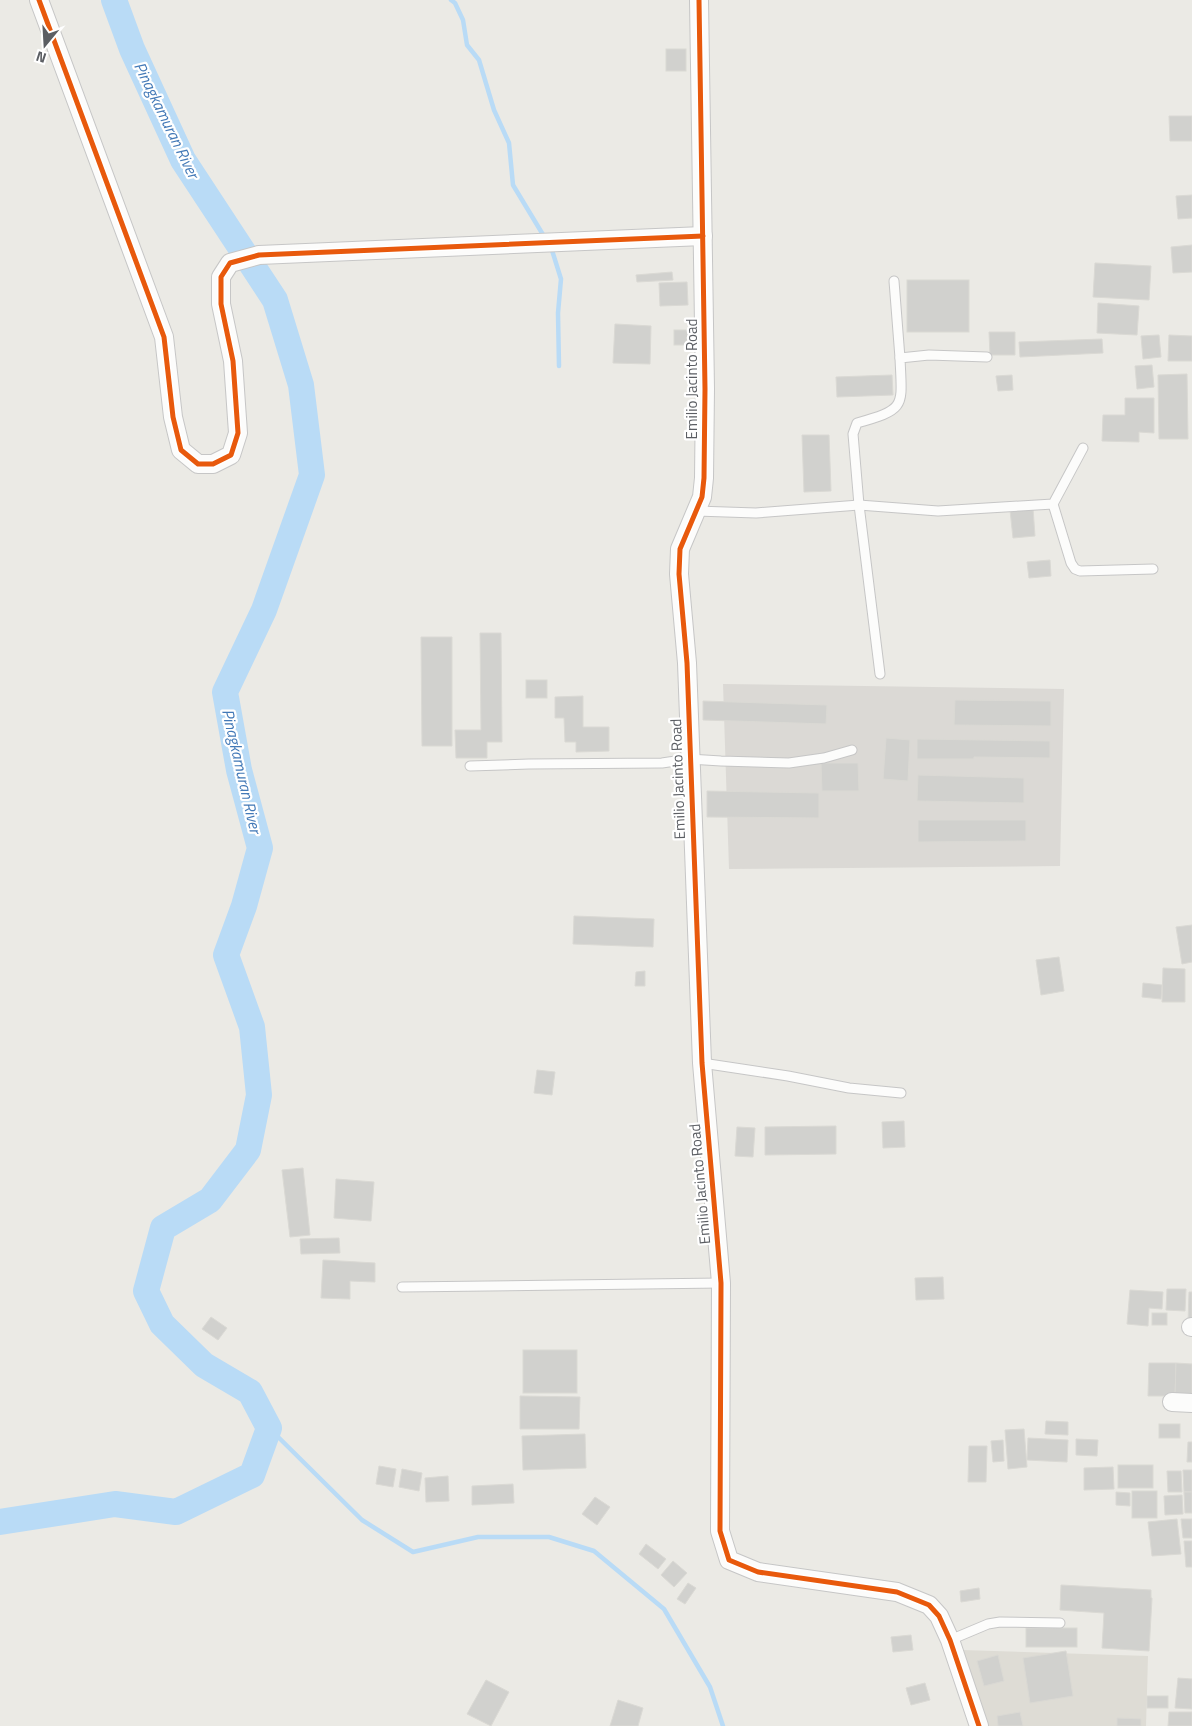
<svg xmlns="http://www.w3.org/2000/svg" width="1192" height="1726" viewBox="0 0 1192 1726" font-family="'Titillium Web',sans-serif">
<style>
.industrial{fill:#dbd9d5}
.education{fill:#dedcd5}
.lines{fill:none;stroke-linecap:round;stroke-linejoin:round}
.stream{stroke:#b9dbf6;stroke-width:4.5}
.river{stroke:#b9dbf6;stroke-width:26}
.building{fill:#d1d1ce;stroke:#dad9d4}
.lane-casing{stroke:#c6c6c6;stroke-width:11}
.street-casing{stroke:#c6c6c6;stroke-width:20}
.lane{stroke:#fcfcfb;stroke-width:9}
.street{stroke:#fcfcfb;stroke-width:18}
.cycleway-casing{stroke:#fff;stroke-width:8}
.cycleway{stroke:#e8590c;stroke-width:5}
.labels{text-anchor:middle;stroke-width:4.5;stroke-linejoin:round;paint-order:stroke}
.street-label{font-size:15px;fill:#5b5e63;stroke:#fff}
.water-label{font-size:16px;font-style:italic;fill:#4379b7;stroke:#fff}
</style>
<rect width="100%" height="100%" fill="#ebeae5"/>
<path class="industrial" d="M723 684 1064 689 1060 866 729 869Z"/>
<path class="education" d="M962 1650 1148 1656 1146 1726H986Z"/>
<g class="lines">
<g class="stream">
<path d="M451 0 455 3 463 20 467 45 479 60 494 110 509 143 513 185 545 238"/>
<path d="M551 247 561 279 558 313 559 366"/>
<path d="M269 1428 362 1520 413 1552 478 1537H549L594 1551 664 1609 710 1687 723 1726"/>
</g>
<path class="river" d="M0 1522 115 1504 176 1512 252 1475 269 1428 250 1392 204 1365 162 1324 146 1291 163 1228 210 1200 248 1150 259 1095 252 1027 226 955 244 906 260 848 239 770 225 692 264 610 312 475 301 385 275 300 183 160 132 49 114 0"/>
</g>
<g class="building">
<rect x="666" y="49" width="20" height="22"/>
<path d="M1169 116H1192V141H1170Z"/>
<path d="M1192 195V218L1178 219 1176 196Z"/>
<path d="M1192 245V272L1173 273 1171 247Z"/>
<path d="M1095 263 1151 266 1149 300 1093 297Z"/>
<path d="M672 272 673 280 637 282 636 275Z"/>
<rect x="907" y="280" width="62" height="52"/>
<path d="M687 282 688 305 660 306 659 283Z"/>
<path d="M1098 303 1139 306 1137 335 1097 333Z"/>
<path d="M615 324 651 326 650 364 613 363Z"/>
<rect x="674" y="330" width="17" height="15"/>
<path d="M989 332H1015V355H990Z"/>
<path d="M1159 335 1161 357 1143 359 1141 336Z"/>
<path d="M1169 335 1192 336V361H1168Z"/>
<path d="M1102 339 1103 353 1020 357 1019 342Z"/>
<path d="M1152 365 1154 387 1137 389 1135 366Z"/>
<path d="M1187 374 1188 439H1159L1158 375Z"/>
<path d="M892 375 893 395 837 397 836 377Z"/>
<path d="M1012 375 1013 390 998 391 996 376Z"/>
<path d="M1125 398H1154V433L1139 432V442L1102 441 1103 415H1125Z"/>
<path d="M802 435H829L831 491 804 492Z"/>
<path d="M1033 508 1035 536 1013 538 1010 510Z"/>
<path d="M1050 560 1051 576 1029 578 1027 562Z"/>
<path d="M480 633H501L502 742H487V758H456L455 730H481Z"/>
<path d="M421 637H452V746H422Z"/>
<rect x="526" y="680" width="21" height="18"/>
<path d="M583 696V727H609V751L576 752V742H565L564 718H555V697Z"/>
<path d="M955 700 1051 701V726L954 725Z"/>
<path d="M703 701 827 705 826 724 703 720Z"/>
<path d="M886 738 910 740 908 781 883 779Z"/>
<path d="M917 739 1050 741V758L974 757V759H917Z"/>
<path d="M821 763H858L859 791H822Z"/>
<path d="M918 775 1024 778V803L917 801Z"/>
<path d="M707 791 819 793V818L707 817Z"/>
<path d="M918 820H1026V841L918 842Z"/>
<path d="M574 916 654 919 653 947 573 944Z"/>
<path d="M1192 925V962L1182 964 1176 927Z"/>
<path d="M1059 957 1064 991 1041 995 1036 960Z"/>
<path d="M1163 968 1185 969V1002H1162Z"/>
<path d="M645 971V986H635L636 972Z"/>
<path d="M1143 983 1162 985 1161 999 1142 997Z"/>
<path d="M537 1070 555 1072 552 1095 534 1093Z"/>
<path d="M904 1121 905 1147 883 1148 882 1122Z"/>
<path d="M836 1126V1154L765 1155V1127Z"/>
<path d="M737 1127 755 1128 753 1157 735 1156Z"/>
<path d="M303 1168 310 1235 290 1237 282 1170Z"/>
<path d="M336 1179 374 1182 371 1221 334 1218Z"/>
<path d="M339 1238 340 1253 301 1254 300 1239Z"/>
<path d="M323 1260 375 1263V1282L350 1281V1299L321 1298Z"/>
<path d="M943 1277 944 1299 916 1300 915 1278Z"/>
<path d="M1167 1289H1186L1185 1311 1166 1310Z"/>
<path d="M1130 1290 1163 1292 1162 1309 1149 1308 1148 1326 1127 1324Z"/>
<path d="M1189 1292H1192V1324H1188Z"/>
<rect x="1152" y="1313" width="15" height="12"/>
<path d="M211 1317 227 1328 218 1340 202 1329Z"/>
<rect x="523" y="1350" width="54" height="43"/>
<path d="M1149 1363H1176L1175 1396H1148Z"/>
<path d="M1176 1363 1192 1364V1397L1175 1396Z"/>
<path d="M520 1396 580 1397 579 1429H520Z"/>
<path d="M1046 1421 1068 1422V1435L1045 1434Z"/>
<rect x="1159" y="1424" width="21" height="14"/>
<path d="M1024 1429 1027 1467 1008 1469 1005 1430Z"/>
<path d="M585 1434 586 1468 523 1470 522 1436Z"/>
<path d="M1028 1438 1068 1440 1067 1462 1027 1460Z"/>
<path d="M1076 1439 1098 1440 1097 1456 1076 1455Z"/>
<path d="M1003 1440 1004 1461 993 1462 991 1441Z"/>
<path d="M1188 1442H1192V1462H1187Z"/>
<path d="M969 1446H987L986 1482H968Z"/>
<rect x="1118" y="1465" width="35" height="23"/>
<path d="M379 1466 396 1469 393 1487 376 1484Z"/>
<path d="M1113 1467 1114 1489 1084 1490V1468Z"/>
<path d="M402 1469 422 1473 419 1491 399 1487Z"/>
<path d="M1183 1470H1192V1492H1184Z"/>
<path d="M1167 1471H1181L1182 1492H1168Z"/>
<path d="M448 1476 449 1501 426 1502 425 1478Z"/>
<path d="M513 1484 514 1503 472 1505V1486Z"/>
<rect x="1132" y="1491" width="25" height="27"/>
<path d="M1116 1492 1130 1493V1506L1116 1505Z"/>
<path d="M1184 1492H1192V1513H1185Z"/>
<path d="M1182 1495 1183 1514 1165 1515 1164 1496Z"/>
<path d="M595 1497 610 1507 597 1525 582 1514Z"/>
<path d="M1177 1519 1181 1554 1152 1556 1148 1522Z"/>
<path d="M1181 1519H1192V1538H1183Z"/>
<path d="M1184 1541H1192V1567H1186Z"/>
<path d="M646 1544 666 1559 658 1569 639 1554Z"/>
<path d="M673 1561 687 1573 674 1587 661 1575Z"/>
<path d="M688 1583 696 1588 685 1604 677 1599Z"/>
<path d="M1061 1585 1151 1590V1598H1152L1149 1651 1102 1648 1104 1613 1060 1610Z"/>
<path d="M979 1588 980 1599 961 1602 960 1591Z"/>
<rect x="1026" y="1628" width="51" height="19"/>
<path d="M911 1635 913 1650 893 1652 891 1637Z"/>
<path d="M1066 1651 1073 1696 1030 1703 1023 1658Z"/>
<path d="M998 1655 1004 1681 984 1686 977 1661Z"/>
<path d="M1178 1678 1192 1679V1709L1175 1708Z"/>
<path d="M486 1680 509 1692 491 1726 467 1714Z"/>
<path d="M925 1683 930 1700 911 1705 906 1688Z"/>
<rect x="1147" y="1696" width="21" height="12"/>
<path d="M618 1700 643 1708 638 1726H610Z"/>
<path d="M1020 1712 1023 1726H998L997 1716Z"/>
<path d="M1169 1712H1192V1726H1168Z"/>
<path d="M1117 1718 1141 1719V1726H1117Z"/>
</g>
<g class="lines">
<g class="lane-casing">
<g id="lane">
<path d="M894 281 900 358"/>
<path d="M1053 504 1071 563 1075 569 1080 571 1153 569"/>
<path d="M696 511 756 513 859 505 938 511 1053 504 1083 448"/>
<path d="M880 674 859 505 853 434 857 423C907 409 902 407 900 358L929 355 987 357"/>
<path d="M470 766 529 764 662 763 689 759 721 761 789 763 824 758 852 750"/>
<path d="M702 1063 788 1076 849 1088 901 1093"/>
<path d="M402 1287 721 1283"/>
<path d="M950 1640 988 1624 1000 1622 1060 1623"/>
</g>
</g>
<g class="street-casing">
<g id="street">
<path d="M39 0 164 337 173 417 181 450 198 464H213L231 455 238 433 233 361 221 304V277L230 263 259 255 703 236"/>
<path d="M699 0 705 389 704 478 702 497 680 549 679 574 687 663 702 1063 721 1283 720 1531 729 1560 758 1572 897 1592 929 1605 939 1616 950 1640 979 1726"/>
<path d="M1191 1327H1192"/>
<path d="M1172 1402 1192 1403"/>
</g>
</g>
<use href="#lane" class="lane"/>
<use href="#street" class="street"/>
<g class="cycleway-casing">
<g id="cycleway">
<path d="M39 0 164 337 173 417 181 450 198 464H213L231 455 238 433 233 361 221 304V277L230 263 259 255 703 236"/>
<path d="M699 0 705 389 704 478 702 497 680 549 679 574 687 663 702 1063 721 1283 720 1531 729 1560 758 1572 897 1592 929 1605 939 1616 950 1640 979 1726"/>
</g>
</g>
<use href="#cycleway" class="cycleway"/>
</g>
<g class="labels">
<g class="street-label">
<text transform="translate(692 379) rotate(-90)" y="5">Emilio Jacinto Road</text>
<text transform="translate(678 779) rotate(-92)" y="5">Emilio Jacinto Road</text>
<text transform="translate(700 1184) rotate(-95)" y="5">Emilio Jacinto Road</text>
</g>
<g class="water-label">
<text transform="translate(167 120) rotate(64)" y="6">Pinagkamuran River</text>
<text transform="translate(242 771) rotate(77)" y="6">Pinagkamuran River</text>
</g>
</g>
<g transform="translate(45 45) rotate(198)" stroke="#ffffff" stroke-width="4" paint-order="stroke">
<path d="M0-4L9 19L0 12L-9 19Z" fill="#5b5e63"/>
<text y="-8" font-size="14" font-weight="bold" text-anchor="middle" fill="#5b5e63">N</text>
</g>
</svg>
